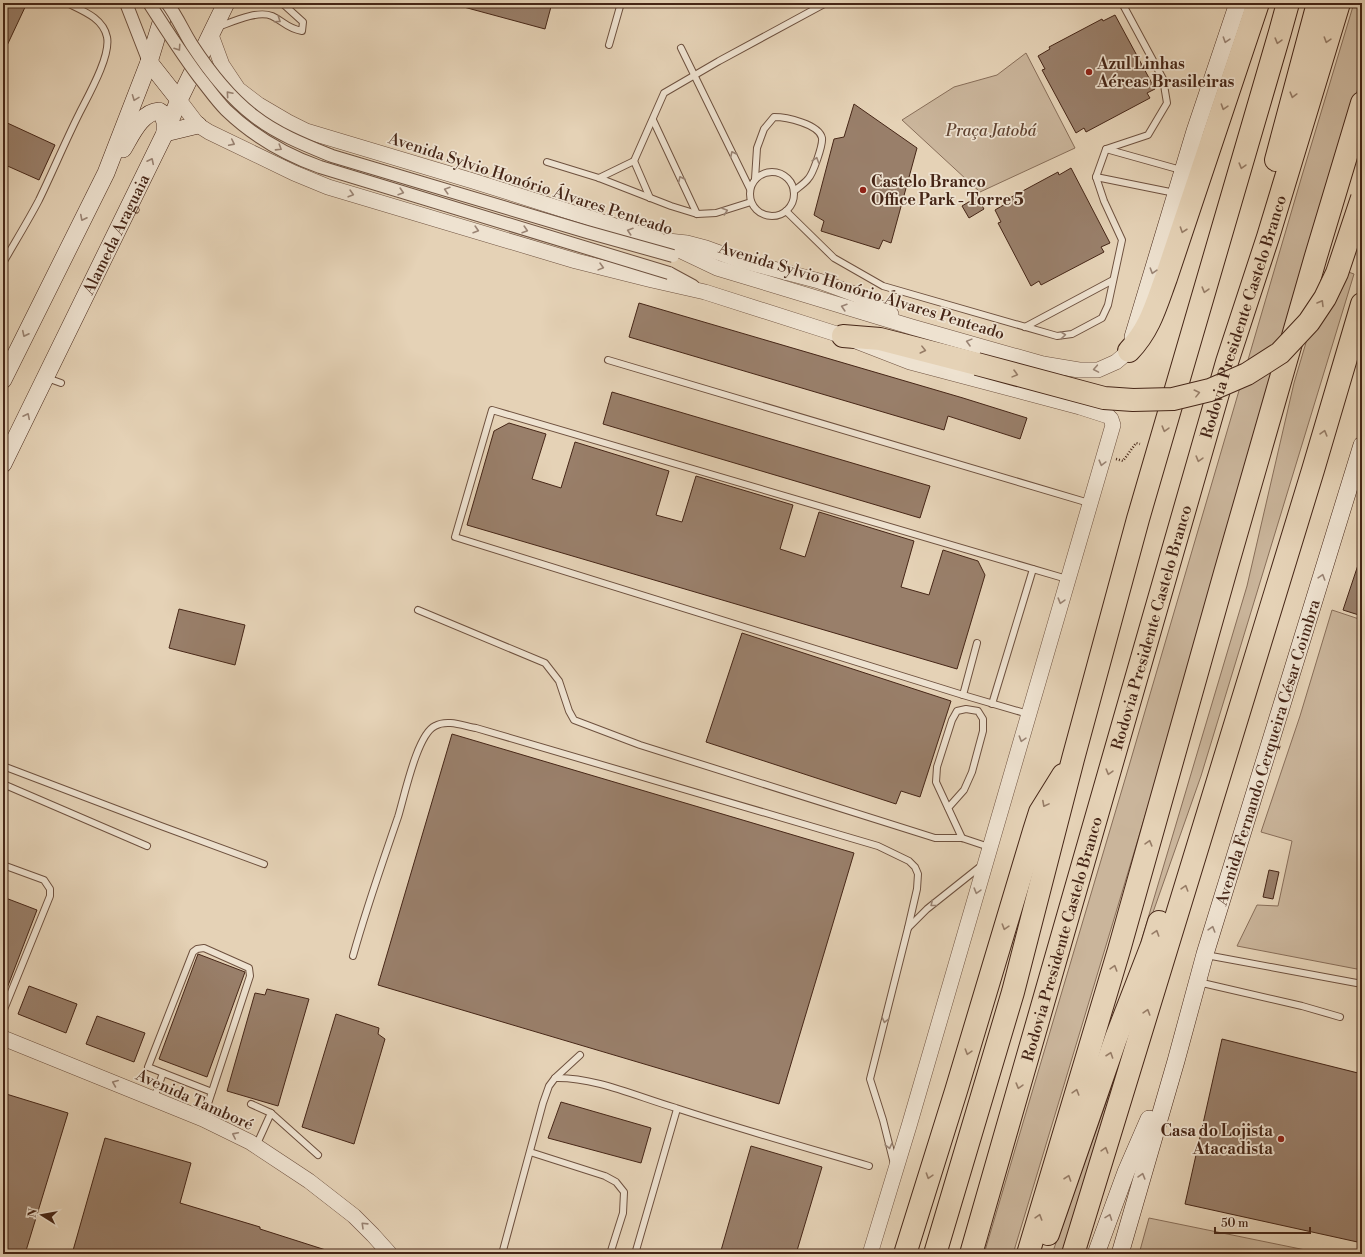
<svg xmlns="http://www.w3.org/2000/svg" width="1365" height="1257" viewBox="0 0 1365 1257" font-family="'Libre Bodoni',serif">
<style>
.green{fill:#cab59b;stroke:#886e59}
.building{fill:#997f6a;stroke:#462617}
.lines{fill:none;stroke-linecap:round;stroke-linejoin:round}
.service-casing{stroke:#6e513f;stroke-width:8}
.minor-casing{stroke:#6e513f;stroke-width:14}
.tertiary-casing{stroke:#6e513f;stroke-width:16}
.secondary-casing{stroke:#462617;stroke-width:18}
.motorway-casing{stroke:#462617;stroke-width:24}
.path{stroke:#462617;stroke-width:2.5;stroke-dasharray:1 2;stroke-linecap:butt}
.service{stroke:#eee2d0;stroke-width:6}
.minor{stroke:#eee2d0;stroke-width:12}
.tertiary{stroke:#eee2d0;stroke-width:15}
.secondary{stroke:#eee2d0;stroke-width:17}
.motorway{stroke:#e5d2b6;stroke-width:22}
.minor-bridge-casing{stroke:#6e513f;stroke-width:14;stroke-linecap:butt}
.motorway-bridge-casing{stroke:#462617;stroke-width:24;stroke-linecap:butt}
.minor-bridge{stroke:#eee2d0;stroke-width:12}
.motorway-bridge{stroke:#e5d2b6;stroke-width:22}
.oneway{stroke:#9a8474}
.oneway2{stroke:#967c66}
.poi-dot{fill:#8f2418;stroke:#eee2d0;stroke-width:1.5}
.labels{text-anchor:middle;stroke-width:3.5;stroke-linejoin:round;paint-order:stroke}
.poi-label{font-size:16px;font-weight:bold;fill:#462617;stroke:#eee2d0;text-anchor:start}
.park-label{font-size:16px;font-style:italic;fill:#604331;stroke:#eee2d0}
.street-label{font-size:16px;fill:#462617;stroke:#eee2d0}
</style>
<rect width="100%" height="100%" fill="#e5d2b6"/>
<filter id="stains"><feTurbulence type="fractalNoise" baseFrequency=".005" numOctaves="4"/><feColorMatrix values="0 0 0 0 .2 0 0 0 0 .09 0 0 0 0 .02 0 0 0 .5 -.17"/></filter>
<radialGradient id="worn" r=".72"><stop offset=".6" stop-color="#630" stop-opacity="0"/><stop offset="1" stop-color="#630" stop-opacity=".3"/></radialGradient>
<g class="green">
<path d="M1354 3H1362V74L1158 773 1013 1254H984L1129 766 1301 179Z"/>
<path d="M1026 53 1075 148 980 192 902 120 954 87 997 75Z"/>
<path d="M1329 265 1354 274 1201 776 1132 972 1247 586 1294 383Z"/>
<path d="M1332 610 1362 620V970L1237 946 1257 905 1278 906 1292 841 1261 832 1300 716Z"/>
<path d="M1177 903 1066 1254H1052Z"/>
<path d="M1149 1218 1325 1254H1139Z"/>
</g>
<g class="building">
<path d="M3 3H27L3 54Z"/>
<path d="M460 3H552L545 29 460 6Z"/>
<path d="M1115 15 1155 89 1147 93 1150 98 1086 132 1084 128 1076 133 1042 70 1045 69 1038 56 1050 49 1049 47 1102 19 1103 21Z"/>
<path d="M854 104 917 148 891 243 883 240 879 249 821 231 824 221 814 215 834 139 844 137Z"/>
<path d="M3 121 55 145 39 180 3 164Z"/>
<path d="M1071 168 1110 243 1101 247 1104 252 1041 285 1039 281 1031 286 998 223 1001 222 995 210 1007 203 1006 200 1058 172 1059 175Z"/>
<path d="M977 197 984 209 969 218 962 206Z"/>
<path d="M639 303 963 398 1027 418 1020 439 948 416 944 430 629 337Z"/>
<path d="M612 392 930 486 920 518 603 424Z"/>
<path d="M509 423 546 434 532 479 561 488 575 442 669 471 656 515 682 522 696 476 793 505 780 549 805 557 819 512 914 541 901 587 929 595 943 550 978 561 985 575 957 669 467 525 494 431Z"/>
<path d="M1360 559H1362V616L1343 610Z"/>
<path d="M179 609 245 625 235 665 169 648Z"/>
<path d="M742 633 951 701 920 797 901 791 896 804 706 742Z"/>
<path d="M452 734 854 853 779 1104 378 985Z"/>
<path d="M1269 870 1279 872 1273 899 1263 897Z"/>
<path d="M3 897 37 910 4 996H3Z"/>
<path d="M198 954 245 972 207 1077 159 1059Z"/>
<path d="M29 986 77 1004 66 1033 18 1014Z"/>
<path d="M267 989 309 999 278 1106 227 1091 255 993 265 995Z"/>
<path d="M336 1014 379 1028 378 1034 385 1039 354 1144 302 1127Z"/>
<path d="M97 1016 145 1033 134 1062 86 1044Z"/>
<path d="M1222 1039 1362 1074V1243L1185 1204Z"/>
<path d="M3 1093 68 1113 25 1254H3Z"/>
<path d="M561 1102 651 1128 641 1163 548 1138Z"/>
<path d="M105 1138 191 1163 180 1203 260 1227V1229L332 1252V1254H72Z"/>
<path d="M751 1146 822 1167 796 1254H720Z"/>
</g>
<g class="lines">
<g class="service-casing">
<g id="service">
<path d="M218 27C232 22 257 10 272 16 285 22 286 28 302 31L303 22 282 3"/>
<path d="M609 45 621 3"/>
<path d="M681 48 750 189"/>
<path d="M653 120 697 214"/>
<path d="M1106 149 1181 170"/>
<path d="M634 161 650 198"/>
<path d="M547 162 599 178 671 206 697 214 716 213 751 202"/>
<circle cx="772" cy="194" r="22"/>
<path d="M1096 177 1175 193"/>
<path d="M599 178 634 161 664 93 719 61 826 3"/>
<path d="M755 179 757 148 764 129 774 117C786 117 819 124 822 138 823 145 813 174 808 179 805 183 799 187 794 191"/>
<path d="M786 211 834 258 883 286 1057 336 1072 334 1102 318 1108 305 1122 240 1104 201 1096 177 1106 149 1148 135 1167 103 1163 79 1122 3"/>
<path d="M3 263C15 242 28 221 39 200 53 171 65 142 79 114 88 96 111 56 107 37 103 18 83 11 67 3"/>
<path d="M1025 327 1113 280"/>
<path d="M608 360 1089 503"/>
<path d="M47 378 61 383"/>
<path d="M418 610 545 663 559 681 569 711 574 720 640 745 935 838H962L989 847"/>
<path d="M963 695 977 643"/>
<path d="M992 704 1033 569"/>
<path d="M1028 714 963 695 455 537 492 410 1067 579"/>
<path d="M3 766 161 826 264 864"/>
<path d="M3 784 147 846"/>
<path d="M948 808 964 790 972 772 983 731V719L978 711 966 709 957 711 952 720 937 767 936 782 962 838"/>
<path d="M3 865 44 880 50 889V896L3 1012"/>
<path d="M1206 955 1362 984"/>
<path d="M353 956C366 909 382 864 398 817 404 798 417 734 435 726 447 719 464 726 476 728L878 846 909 861 915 867 918 874 917 889 908 928"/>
<path d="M1198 982 1302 1006 1340 1017"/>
<path d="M555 1078 580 1055"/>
<path d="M154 1098 163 1073"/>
<path d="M251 1104 271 1113 256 1146"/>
<path d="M271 1113 318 1155"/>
<path d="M203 1119 250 976 249 968 204 948 197 949 193 952 148 1067 212 1092"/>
<path d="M530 1152 605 1176 616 1182 624 1192 623 1213 610 1254"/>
<path d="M894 1164 883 1120 870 1079 908 928 927 909 981 866"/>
<path d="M502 1254 543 1103 549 1086 555 1078C595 1077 638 1097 676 1108 740 1129 804 1147 869 1166"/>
<path d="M635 1254 677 1109"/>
</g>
</g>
<g class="minor-casing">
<g id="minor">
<path d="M126 3 149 62"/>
<path d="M669 273 693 286"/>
</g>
</g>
<g class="tertiary-casing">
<g id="tertiary">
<path d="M211 35 222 65 238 89 259 105 288 122 306 131 473 181 656 239 717 268 912 327 1043 364 1079 370H1098L1116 362 1129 351"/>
<path d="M179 100 198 125 209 132 294 173 328 187 576 261 652 280 705 292 843 336 910 362 1080 407 1108 416 1111 419 1113 425 909 1126 870 1254"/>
<path d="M668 241 687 243 706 248 739 260 819 281 857 295 891 314"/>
<path d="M3 1038 203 1119 250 1142 309 1181 354 1216 373 1235 390 1254"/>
</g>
</g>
<g class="secondary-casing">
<g id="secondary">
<path d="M149 62 179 100"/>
<path d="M123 149C131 136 141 112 159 111L162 113 165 122V133L198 125"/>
<path d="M1133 337 1195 131 1238 3"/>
<path d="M3 380 106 173 149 62 167 3"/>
<path id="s1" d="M3 464 165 133 179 100 226 3"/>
<path d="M1096 1254 1126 1172 1149 1119"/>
<path id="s2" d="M1120 1254 1176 1061 1205 954 1362 445"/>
</g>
</g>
<g class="motorway-casing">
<g id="motorway">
<path d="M1276 160 1318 3"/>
<path d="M843 336 880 339 977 364"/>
<path d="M1129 351C1150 329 1156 305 1166 278L1258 3"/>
<path d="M1048 1234 1116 1038 1152 945 1159 922"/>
<path d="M905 1254 956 1091 1034 831 1040 812 1063 775"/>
<path d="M935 1254 1013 992 1073 759 1138 519 1280 32 1288 3"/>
<path id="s3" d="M971 1254 1227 362 1268 237 1339 3"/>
<path d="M1028 1254 1119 950 1225 573 1316 256 1362 103"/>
<path d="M1073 1254 1313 470 1362 304"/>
</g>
</g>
<path class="path" d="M1116 459 1123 461 1136 443 1140 444"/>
<use href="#service" class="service"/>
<use href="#minor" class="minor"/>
<use href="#tertiary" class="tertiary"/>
<use href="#secondary" class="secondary"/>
<use href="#motorway" class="motorway"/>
<g class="minor-bridge-casing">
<g id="minor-bridge">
<path d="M149 3C165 28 181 53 199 77 208 88 216 100 226 110 252 135 286 155 320 167L669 273"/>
<path d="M167 3C177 16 183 31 192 45 209 71 229 97 254 116 277 134 305 145 332 156L587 232 673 256"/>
</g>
</g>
<g class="motorway-bridge-casing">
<path id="motorway-bridge" d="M977 364 1104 398 1133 400 1173 399 1210 390 1247 374 1280 353 1309 322 1325 298 1337 273 1362 198"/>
</g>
<use href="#minor-bridge" class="minor-bridge"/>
<use href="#motorway-bridge" class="motorway-bridge"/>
</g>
<defs><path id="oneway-chevron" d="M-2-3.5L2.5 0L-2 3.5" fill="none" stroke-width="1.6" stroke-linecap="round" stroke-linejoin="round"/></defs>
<g class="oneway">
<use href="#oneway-chevron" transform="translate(278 20) rotate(34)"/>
<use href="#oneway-chevron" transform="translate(1226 40) rotate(108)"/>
<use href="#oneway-chevron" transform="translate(178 48) rotate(56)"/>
<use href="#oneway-chevron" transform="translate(229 94) rotate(-131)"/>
<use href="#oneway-chevron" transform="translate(135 98) rotate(111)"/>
<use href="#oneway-chevron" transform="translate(232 143) rotate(26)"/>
<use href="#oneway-chevron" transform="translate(279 148) rotate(32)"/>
<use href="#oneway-chevron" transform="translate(733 154) rotate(-115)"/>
<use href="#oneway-chevron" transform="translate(816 160) rotate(-73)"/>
<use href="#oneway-chevron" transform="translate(151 161) rotate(-64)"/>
<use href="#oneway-chevron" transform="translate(681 179) rotate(-115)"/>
<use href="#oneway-chevron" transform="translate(447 190) rotate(-163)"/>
<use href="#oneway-chevron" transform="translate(401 192) rotate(17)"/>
<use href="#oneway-chevron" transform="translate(351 194) rotate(16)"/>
<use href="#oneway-chevron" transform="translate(725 211) rotate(-18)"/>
<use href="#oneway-chevron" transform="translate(83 218) rotate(117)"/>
<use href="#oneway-chevron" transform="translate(476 230) rotate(17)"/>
<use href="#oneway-chevron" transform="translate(525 230) rotate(17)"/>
<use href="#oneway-chevron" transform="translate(630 231) rotate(-162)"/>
<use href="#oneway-chevron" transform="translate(601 267) rotate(15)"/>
<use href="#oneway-chevron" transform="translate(1153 271) rotate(107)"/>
<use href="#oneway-chevron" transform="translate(844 307) rotate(-163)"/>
<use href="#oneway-chevron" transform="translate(25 334) rotate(116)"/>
<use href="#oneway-chevron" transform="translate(1063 335) rotate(-6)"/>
<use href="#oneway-chevron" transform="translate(969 342) rotate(-165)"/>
<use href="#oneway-chevron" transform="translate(1096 369) rotate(170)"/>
<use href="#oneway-chevron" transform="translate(27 416) rotate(-64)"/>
<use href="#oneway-chevron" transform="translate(1102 463) rotate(105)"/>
<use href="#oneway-chevron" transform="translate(1322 577) rotate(-73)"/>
<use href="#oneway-chevron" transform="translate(1061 601) rotate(106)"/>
<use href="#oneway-chevron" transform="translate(1022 739) rotate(107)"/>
<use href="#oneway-chevron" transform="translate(977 891) rotate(106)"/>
<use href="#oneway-chevron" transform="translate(933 904) rotate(141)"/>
<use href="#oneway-chevron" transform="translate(1212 929) rotate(-73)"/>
<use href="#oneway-chevron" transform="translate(885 1020) rotate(104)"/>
<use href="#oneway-chevron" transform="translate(115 1083) rotate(-158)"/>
<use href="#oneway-chevron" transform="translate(235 1135) rotate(-154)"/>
<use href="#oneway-chevron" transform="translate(889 1146) rotate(77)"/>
<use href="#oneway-chevron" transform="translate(1142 1176) rotate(-74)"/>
<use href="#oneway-chevron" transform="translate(1109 1217) rotate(-70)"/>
<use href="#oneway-chevron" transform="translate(364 1225) rotate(-136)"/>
</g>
<g class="oneway2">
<use href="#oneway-chevron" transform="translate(1327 40) rotate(107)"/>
<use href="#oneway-chevron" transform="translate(1278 41) rotate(106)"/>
<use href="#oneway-chevron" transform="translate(1293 95) rotate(105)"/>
<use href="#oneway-chevron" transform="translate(1224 107) rotate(108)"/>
<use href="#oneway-chevron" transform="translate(1242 166) rotate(106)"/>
<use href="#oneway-chevron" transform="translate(1183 230) rotate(109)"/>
<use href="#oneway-chevron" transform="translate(1205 290) rotate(106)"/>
<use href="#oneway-chevron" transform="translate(1321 303) rotate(-59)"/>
<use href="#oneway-chevron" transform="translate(923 350) rotate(14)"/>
<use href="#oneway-chevron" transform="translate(1015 374) rotate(15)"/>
<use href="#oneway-chevron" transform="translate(1197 393) rotate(-14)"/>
<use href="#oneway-chevron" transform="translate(1165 429) rotate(106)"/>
<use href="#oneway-chevron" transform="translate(1324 433) rotate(-74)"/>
<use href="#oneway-chevron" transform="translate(1199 459) rotate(106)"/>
<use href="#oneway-chevron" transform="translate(1109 772) rotate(106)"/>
<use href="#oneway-chevron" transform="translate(1045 804) rotate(118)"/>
<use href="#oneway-chevron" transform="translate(1149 843) rotate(-74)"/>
<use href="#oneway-chevron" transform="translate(1185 888) rotate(-73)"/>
<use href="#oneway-chevron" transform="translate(1005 927) rotate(107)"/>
<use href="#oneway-chevron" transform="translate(1156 933) rotate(-72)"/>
<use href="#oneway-chevron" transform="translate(1114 968) rotate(-73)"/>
<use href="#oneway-chevron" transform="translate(1147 1012) rotate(-73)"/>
<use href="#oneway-chevron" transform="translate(968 1052) rotate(107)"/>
<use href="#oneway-chevron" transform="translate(1110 1055) rotate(-71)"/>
<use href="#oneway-chevron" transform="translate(1019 1086) rotate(106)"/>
<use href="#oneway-chevron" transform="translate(1076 1092) rotate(-73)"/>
<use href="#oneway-chevron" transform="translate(1105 1150) rotate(-73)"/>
<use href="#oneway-chevron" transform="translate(929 1176) rotate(108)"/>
<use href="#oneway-chevron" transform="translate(1068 1178) rotate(-71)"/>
<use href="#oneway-chevron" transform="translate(1039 1217) rotate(-73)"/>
</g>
<g class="poi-dot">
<circle cx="1089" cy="72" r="4"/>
<circle cx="863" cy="190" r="4"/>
<circle cx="1281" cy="1139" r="4"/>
</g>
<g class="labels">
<g class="poi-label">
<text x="1097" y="69">Azul Linhas<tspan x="1097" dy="18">Aéreas Brasileiras</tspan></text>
<text x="871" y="187">Castelo Branco<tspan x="871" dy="18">Office Park - Torre 5</tspan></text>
<text x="1273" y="1136" text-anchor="end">Casa do Lojista<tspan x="1273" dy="18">Atacadista</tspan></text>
</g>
<g class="park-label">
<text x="991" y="136">Praça Jatobá</text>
</g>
<g class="street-label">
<text transform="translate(531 183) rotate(18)" y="6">Avenida Sylvio Honório Álvares Penteado</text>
<text dy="6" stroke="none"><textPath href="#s1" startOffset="256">Alameda Araguaia</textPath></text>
<text transform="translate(862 290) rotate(17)" y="6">Avenida Sylvio Honório Álvares Penteado</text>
<text dy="6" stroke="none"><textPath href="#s3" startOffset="976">Rodovia Presidente Castelo Branco</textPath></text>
<text dy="6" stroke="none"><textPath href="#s3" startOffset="652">Rodovia Presidente Castelo Branco</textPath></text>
<text dy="6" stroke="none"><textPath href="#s2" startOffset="523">Avenida Fernando Cerqueira César Coimbra</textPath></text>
<text dy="6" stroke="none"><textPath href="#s3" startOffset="328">Rodovia Presidente Castelo Branco</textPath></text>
<text transform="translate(195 1099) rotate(24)" y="6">Avenida Tamboré</text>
</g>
</g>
<rect width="1365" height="1257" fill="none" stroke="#e5d2b6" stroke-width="16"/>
<rect x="4" y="4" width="1357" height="1249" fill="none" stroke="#462617" stroke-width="2"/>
<rect x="8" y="8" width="1349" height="1241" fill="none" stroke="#462617"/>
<g transform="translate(42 1215) rotate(281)" stroke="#eee2d0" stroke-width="3" paint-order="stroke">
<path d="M0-3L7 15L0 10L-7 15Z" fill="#462617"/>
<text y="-6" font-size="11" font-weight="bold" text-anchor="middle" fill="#462617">N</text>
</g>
<path d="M1215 1227v6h95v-6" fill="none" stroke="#462617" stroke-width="2"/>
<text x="1221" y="1227" font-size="12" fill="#462617" stroke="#eee2d0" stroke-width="3" paint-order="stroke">50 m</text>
<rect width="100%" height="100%" filter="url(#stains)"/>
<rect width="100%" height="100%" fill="url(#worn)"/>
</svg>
